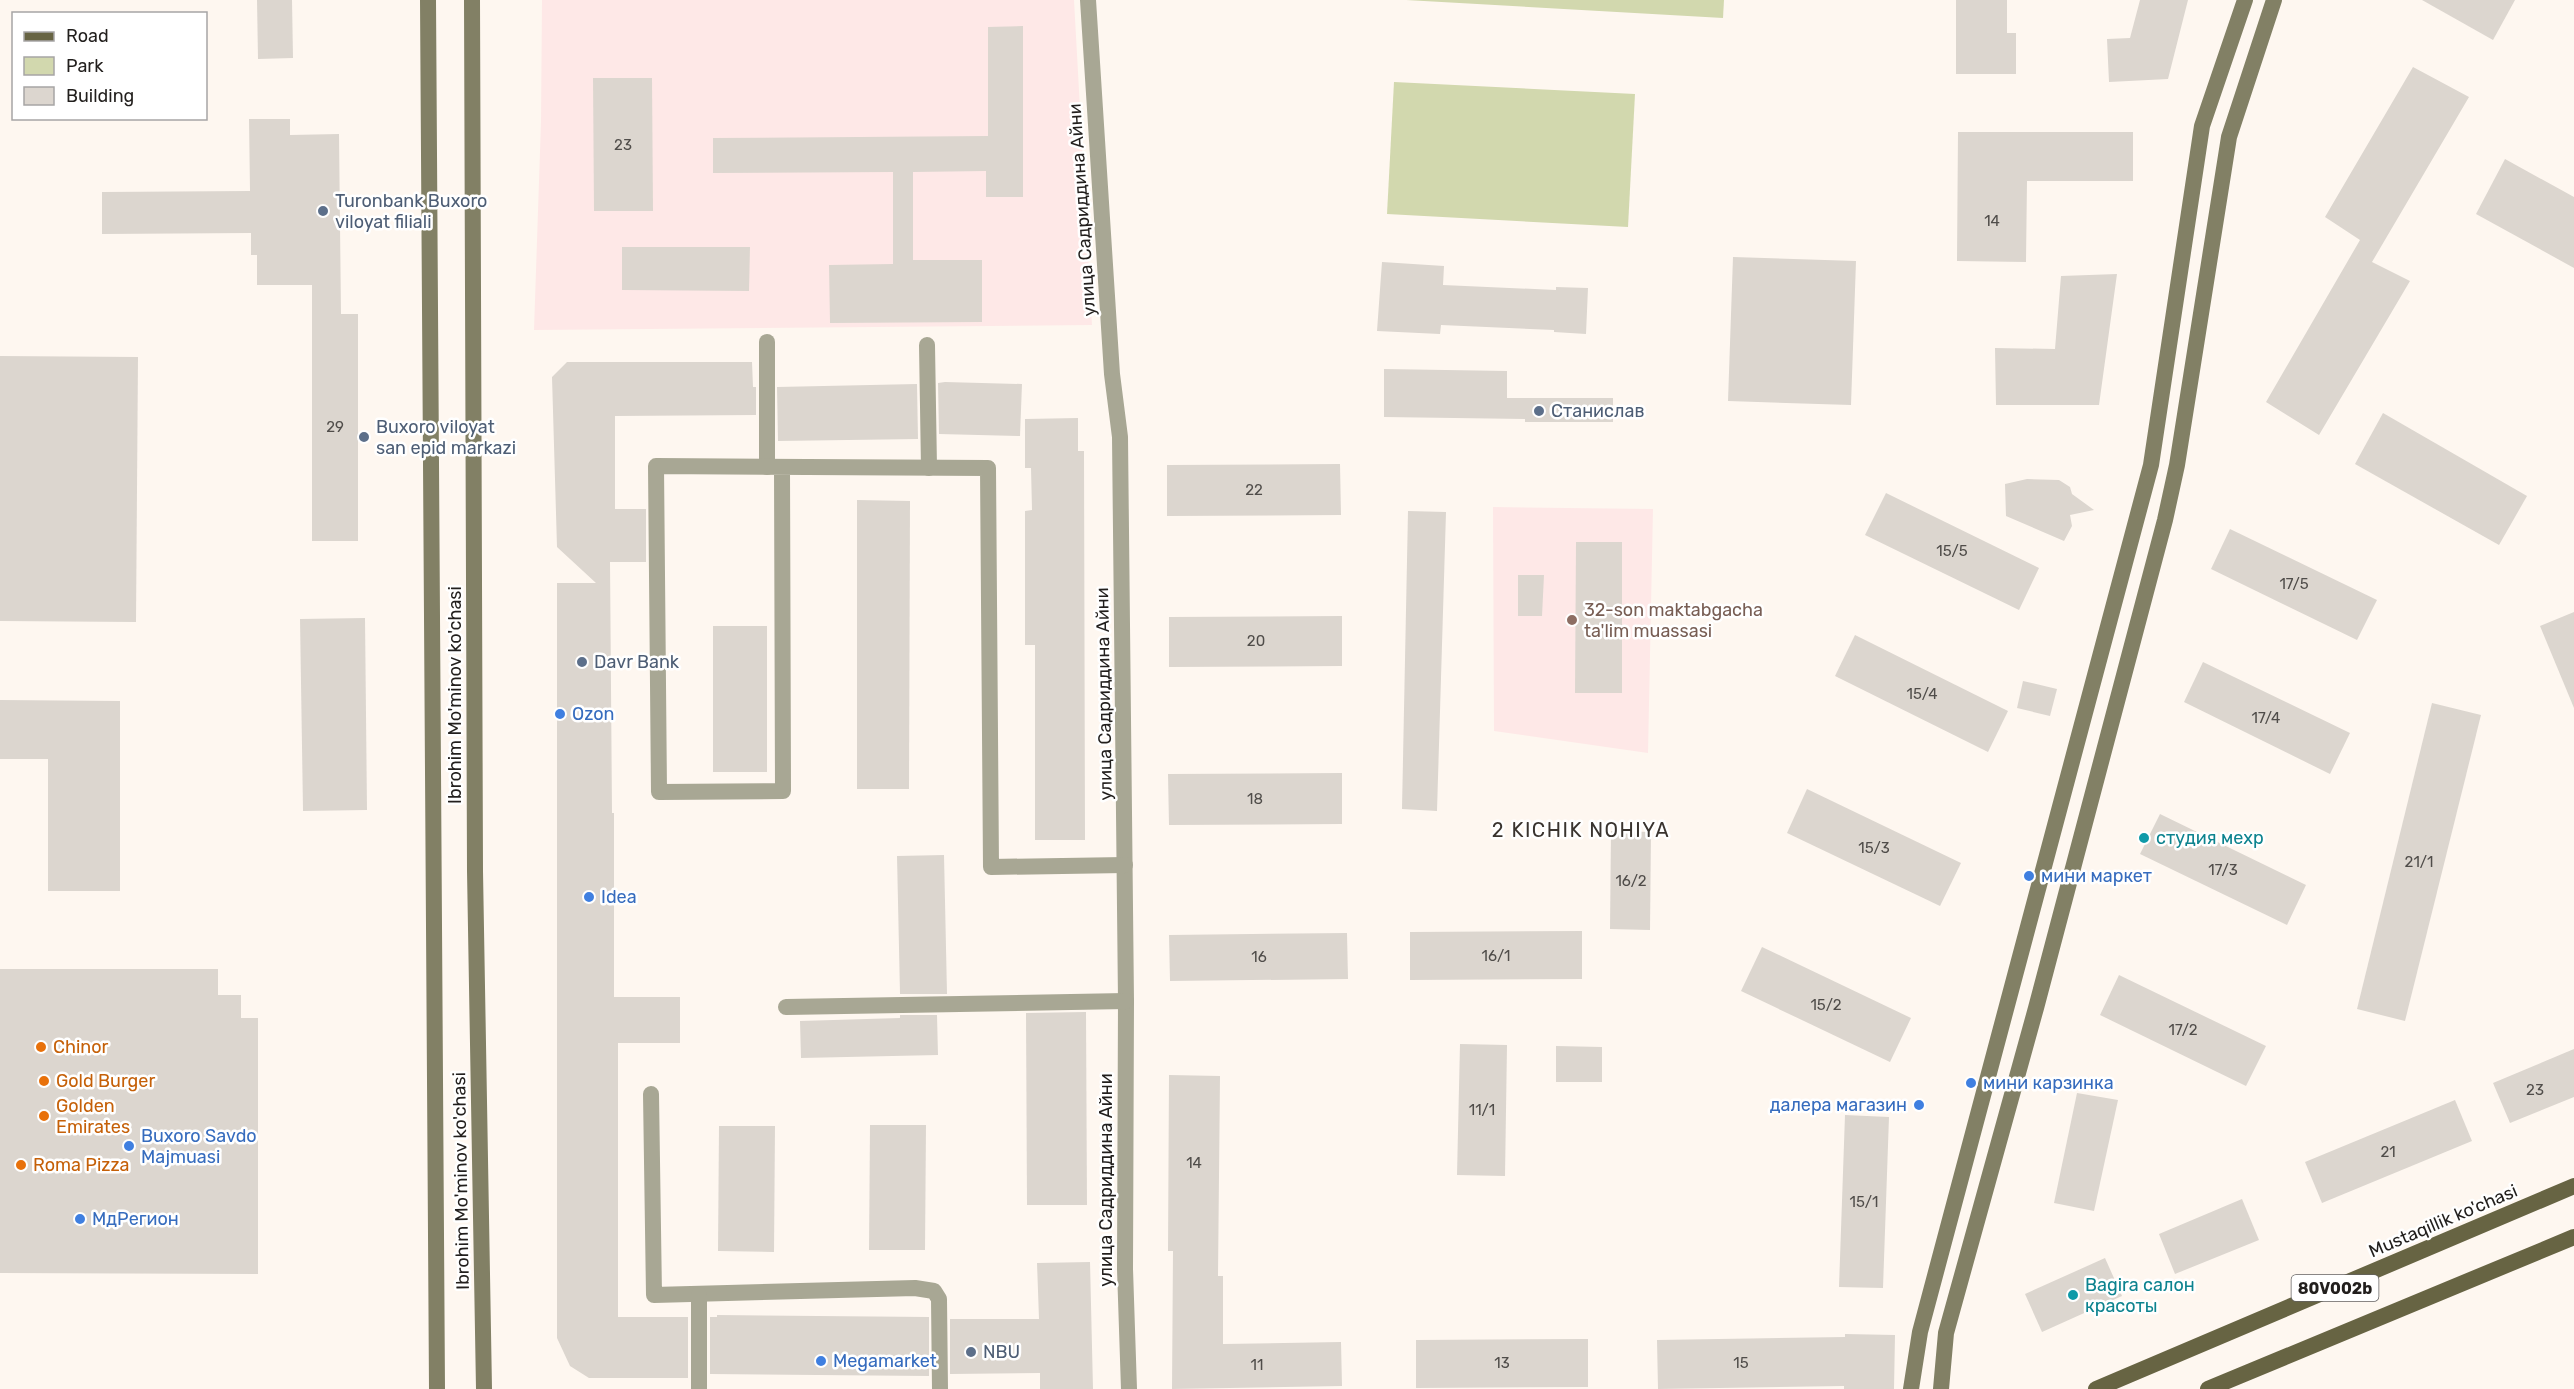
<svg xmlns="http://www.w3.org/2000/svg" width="2574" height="1389" viewBox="0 0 2574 1389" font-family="Rubik,sans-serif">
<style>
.education{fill:#fee8e7}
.green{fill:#d2d8ae}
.building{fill:#dcd6cf}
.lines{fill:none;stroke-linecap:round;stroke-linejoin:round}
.minor{stroke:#a8a794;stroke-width:16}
.secondary{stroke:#828065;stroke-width:16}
.primary{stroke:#676443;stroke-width:16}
.service-dot{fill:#5c6f8a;stroke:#fff;stroke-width:2}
.education-dot{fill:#8d6e63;stroke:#fff;stroke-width:2}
.shop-dot{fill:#3f7fe0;stroke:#fff;stroke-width:2}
.culture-dot{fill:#0f9aa8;stroke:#fff;stroke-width:2}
.food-dot{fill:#e8710a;stroke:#fff;stroke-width:2}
.labels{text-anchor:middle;stroke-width:5;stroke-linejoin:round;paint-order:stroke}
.number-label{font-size:15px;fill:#504d4a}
.shield{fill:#fff;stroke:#646261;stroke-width:1.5}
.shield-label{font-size:16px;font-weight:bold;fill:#221f1d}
.service-label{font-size:18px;fill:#4e5e75;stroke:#fff;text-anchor:start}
.street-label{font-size:18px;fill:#221f1d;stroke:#fff}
.education-label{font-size:18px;fill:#785e54;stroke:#fff;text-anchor:start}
.shop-label{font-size:18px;fill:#366cbe;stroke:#fff;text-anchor:start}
.culture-label{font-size:18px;fill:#0d838f;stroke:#fff;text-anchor:start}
.food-label{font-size:18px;fill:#c56008;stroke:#fff;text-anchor:start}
.neighbourhood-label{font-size:20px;letter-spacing:1.5px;fill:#3a342f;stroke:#fff}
</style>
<rect width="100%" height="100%" fill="#fef7f0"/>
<g class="education">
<path d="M542 0H1074L1092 325 534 330 541 122Z"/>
<path d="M1493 507 1653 509 1648 753 1494 731Z"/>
</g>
<g class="green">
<path d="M1406 0H1724L1723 18Z"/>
<path d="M1394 82 1635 94 1628 227 1387 214Z"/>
</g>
<g class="building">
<path d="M257 0H292L293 58 258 59Z"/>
<path d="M1956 0H2007V33H2016V74H1956Z"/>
<path d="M2140 0H2188L2168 79 2109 82 2107 39 2130 38Z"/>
<path d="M2422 0H2515L2493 40Z"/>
<path d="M1023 26V197H986V171L913 172V260H982V322L830 323 829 265 893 264V172L713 173V138L988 136V27Z"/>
<path d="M2413 67 2469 97 2372 262 2410 281 2319 435 2266 402 2360 240 2325 217Z"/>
<path d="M593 78H652L653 211H594Z"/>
<path d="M249 119H290V135L339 134 341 314H358V541H312V285H257V255H251V233L102 234V192L250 191Z"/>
<path d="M1958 132H2133V181H2027L2026 262 1957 261Z"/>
<path d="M2505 159 2574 197V268L2476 214Z"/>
<path d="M622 247H750L749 291 622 290Z"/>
<path d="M1733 257 1856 261 1851 405 1728 401Z"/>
<path d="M1382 262 1444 266 1443 285 1556 290V287L1588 288 1586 334 1554 332V330L1441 325 1440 334 1377 331Z"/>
<path d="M2117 274 2099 405H1996L1995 348 2055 349 2061 276Z"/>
<path d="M0 356 138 357 136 622 0 621Z"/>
<path d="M567 362H752L753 387H756V415L615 416V509H646V562H610L612 813H614V997H680V1043H618V1317H688V1378H589L570 1366 557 1338V583H596L557 547 552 377Z"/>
<path d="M1384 369 1507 371V398H1613V422H1525V419L1384 417Z"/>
<path d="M945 382 1022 384 1020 436 939 434 938 383Z"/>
<path d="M917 384 918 439 778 441 777 387Z"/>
<path d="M2383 413 2527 496 2499 545 2355 464Z"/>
<path d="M1078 418V451H1084L1085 840H1035V645H1025V511L1032 510 1031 468H1025V419Z"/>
<path d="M1340 464 1341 515 1167 516V465Z"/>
<path d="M2027 479 2059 480 2070 487 2072 494 2094 510 2070 515 2072 526 2064 541 2006 516 2005 484Z"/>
<path d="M1886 493 2039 568 2019 610 1865 535Z"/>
<path d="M857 500 910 501 909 789H857Z"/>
<path d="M1408 511 1446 512 1437 811 1402 809Z"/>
<path d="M2230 529 2377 600 2357 640 2211 569Z"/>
<path d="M1576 542H1622V693H1575Z"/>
<path d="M1518 575H1544L1542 616H1518Z"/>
<path d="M2574 612V708L2540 626Z"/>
<path d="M1342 616V666L1169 667V617Z"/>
<path d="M365 618 367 810 303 811 300 619Z"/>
<rect x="713" y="626" width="54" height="146"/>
<path d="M1855 635 2008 711 1988 752 1835 676Z"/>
<path d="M2203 662 2350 733 2330 774 2184 702Z"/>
<path d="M2023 681 2057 689 2050 716 2017 708Z"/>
<path d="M0 700 120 701V891H48V759H0Z"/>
<path d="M2432 703 2481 715 2405 1021 2357 1009Z"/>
<path d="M1342 773V824L1169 825 1168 774Z"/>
<path d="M1807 789 1961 863 1940 906 1787 833Z"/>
<path d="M2160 814 2306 885 2287 925 2140 854Z"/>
<path d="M1611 831 1651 832 1650 930 1610 929Z"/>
<path d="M944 855 947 994H900L897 856Z"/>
<path d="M1582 931V979L1410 980V932Z"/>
<path d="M1347 933 1348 979 1170 981 1169 935Z"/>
<path d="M1762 947 1911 1018 1890 1062 1741 991Z"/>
<path d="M0 969H218V995H241V1018H258V1274L0 1273Z"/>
<path d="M2119 975 2266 1046 2246 1086 2100 1015Z"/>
<path d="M1086 1012 1087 1205H1027L1026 1013Z"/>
<path d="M900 1015H937L938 1055 801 1058 800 1021 900 1018Z"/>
<path d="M1460 1044 1507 1045 1505 1176 1457 1175Z"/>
<path d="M1556 1046 1602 1047V1082H1556Z"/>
<path d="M2574 1049V1097L2510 1123 2493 1083Z"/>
<path d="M1169 1075 1220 1076 1218 1276H1223V1344L1341 1342 1342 1386 1172 1389 1173 1251H1168Z"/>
<path d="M2077 1093 2118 1100 2094 1211 2054 1203Z"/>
<path d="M2455 1100 2472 1141 2322 1203 2305 1162Z"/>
<path d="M1845 1115 1889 1117 1883 1288 1839 1287Z"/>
<path d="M870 1125H926L925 1250H869Z"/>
<path d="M719 1126H775L774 1252 718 1251Z"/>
<path d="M2242 1199 2259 1240 2175 1274 2159 1234Z"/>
<path d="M2105 1258 2122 1296 2042 1332 2025 1294Z"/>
<path d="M1090 1262 1093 1389H1040V1373L950 1374V1319H1039L1037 1263Z"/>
<path d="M717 1315 929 1317V1376L710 1374V1317H717Z"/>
<path d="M1845 1334 1895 1335 1894 1389H1844V1386L1658 1389 1657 1340 1845 1337Z"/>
<path d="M1588 1339V1387L1416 1388V1340Z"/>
</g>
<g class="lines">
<g class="minor">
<path d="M1088 0 1112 374 1120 437 1126 1001 1125 1269 1129 1389"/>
<path d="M927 345 929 468"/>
<path d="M767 467V342"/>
<path d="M782 467 783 791 659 792 656 466 988 468 991 867 1125 865"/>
<path d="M786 1007 1126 1001"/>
<path d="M651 1094 654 1295 915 1288 934 1291 939 1299 940 1389"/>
<path d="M699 1389V1295"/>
</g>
<g class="secondary">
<path d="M428 0 437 1389"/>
<path d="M472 0 475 871 484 1389"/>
<path d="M1911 1389 1920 1332 2151 465 2202 126 2245 0"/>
<path d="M1941 1389 1946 1333 2036 1008 2165 520 2177 465 2229 137 2274 0"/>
</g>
<g class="primary">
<path d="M2096 1389 2574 1186"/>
<path d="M2208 1389 2574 1237"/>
</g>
</g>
<g class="service-dot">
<circle cx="323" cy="211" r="6"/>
<circle cx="1539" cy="411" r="6"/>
<circle cx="364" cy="437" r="6"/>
<circle cx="582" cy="662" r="6"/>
<circle cx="971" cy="1352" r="6"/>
</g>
<circle class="education-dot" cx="1572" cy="620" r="6"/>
<g class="shop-dot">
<circle cx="560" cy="714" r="6"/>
<circle cx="2029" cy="876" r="6"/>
<circle cx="589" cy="897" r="6"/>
<circle cx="1971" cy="1083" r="6"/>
<circle cx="1919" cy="1105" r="6"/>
<circle cx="129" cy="1146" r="6"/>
<circle cx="80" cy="1219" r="6"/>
<circle cx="821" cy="1361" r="6"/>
</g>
<g class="culture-dot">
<circle cx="2144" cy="838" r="6"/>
<circle cx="2073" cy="1295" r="6"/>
</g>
<g class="food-dot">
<circle cx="41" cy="1047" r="6"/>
<circle cx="44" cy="1081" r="6"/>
<circle cx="44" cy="1116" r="6"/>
<circle cx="21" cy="1165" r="6"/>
</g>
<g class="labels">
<g class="number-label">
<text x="623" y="150">23</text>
<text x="1992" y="226">14</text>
<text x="335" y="432">29</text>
<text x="1254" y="495">22</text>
<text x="1952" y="556">15/5</text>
<text x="2294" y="589">17/5</text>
<text x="1256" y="646">20</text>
<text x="1922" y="699">15/4</text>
<text x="2266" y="723">17/4</text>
<text x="1255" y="804">18</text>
<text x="1874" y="853">15/3</text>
<text x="2419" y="867">21/1</text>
<text x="2223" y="875">17/3</text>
<text x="1631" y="886">16/2</text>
<text x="1496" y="961">16/1</text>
<text x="1259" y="962">16</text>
<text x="1826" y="1010">15/2</text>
<text x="2183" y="1035">17/2</text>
<text x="2535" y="1095">23</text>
<text x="1482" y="1115">11/1</text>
<text x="2388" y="1157">21</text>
<text x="1194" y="1168">14</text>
<text x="1864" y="1207">15/1</text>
<text x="1502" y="1368">13</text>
<text x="1741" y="1368">15</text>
<text x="1257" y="1370">11</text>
</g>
<rect class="shield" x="2291.5" y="1275" width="87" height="26" rx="4.5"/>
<g class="shield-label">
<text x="2335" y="1294">80V002b</text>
</g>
<g class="service-label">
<text x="335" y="207">Turonbank Buxoro<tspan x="335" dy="21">viloyat filiali</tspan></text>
<text x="1551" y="417">Станислав</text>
<text x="376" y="433">Buxoro viloyat<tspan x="376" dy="21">san epid markazi</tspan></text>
<text x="594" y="668">Davr Bank</text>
<text x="983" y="1358">NBU</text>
</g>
<g class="street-label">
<text transform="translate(1082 210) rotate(-94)" y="6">улица Садриддина Айни</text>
<text transform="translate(1104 694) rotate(-91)" y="6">улица Садриддина Айни</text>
<text transform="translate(455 695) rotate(-90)" y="6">Ibrohim Mo'minov ko'chasi</text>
<text transform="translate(1106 1180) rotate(-90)" y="6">улица Садриддина Айни</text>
<text transform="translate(461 1181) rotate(-91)" y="6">Ibrohim Mo'minov ko'chasi</text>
<text transform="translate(2443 1221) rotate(-23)" y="6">Mustaqillik ko'chasi</text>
</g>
<g class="education-label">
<text x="1584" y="616">32-son maktabgacha<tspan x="1584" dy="21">ta'lim muassasi</tspan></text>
</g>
<g class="shop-label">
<text x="572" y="720">Ozon</text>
<text x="2041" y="882">мини маркет</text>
<text x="601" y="903">Idea</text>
<text x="1983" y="1089">мини карзинка</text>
<text x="1907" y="1111" text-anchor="end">далера магазин</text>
<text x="141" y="1142">Buxoro Savdo<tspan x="141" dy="21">Majmuasi</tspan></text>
<text x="92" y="1225">МдРегион</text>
<text x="833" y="1367">Megamarket</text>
</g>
<g class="culture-label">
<text x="2156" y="844">студия мехр</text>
<text x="2085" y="1291">Bagira салон<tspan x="2085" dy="21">красоты</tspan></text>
</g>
<g class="food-label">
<text x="53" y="1053">Chinor</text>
<text x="56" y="1087">Gold Burger</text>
<text x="56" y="1112">Golden<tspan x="56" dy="21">Emirates</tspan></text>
<text x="33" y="1171">Roma Pizza</text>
</g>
<g class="neighbourhood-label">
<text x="1581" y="837">2 KICHIK NOHIYA</text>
</g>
</g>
<rect x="12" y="12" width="195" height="108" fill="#ffffff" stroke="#a7a5a5" stroke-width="1.5"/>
<rect x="24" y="32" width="30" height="9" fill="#676443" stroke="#a7a5a5" stroke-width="1.5"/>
<text x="66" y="42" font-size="18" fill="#221f1d">Road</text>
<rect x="24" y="57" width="30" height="18" fill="#d2d8ae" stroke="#a7a5a5" stroke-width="1.5"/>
<text x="66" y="72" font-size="18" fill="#221f1d">Park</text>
<rect x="24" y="87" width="30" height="18" fill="#dcd6cf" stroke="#a7a5a5" stroke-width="1.5"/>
<text x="66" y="102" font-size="18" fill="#221f1d">Building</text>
</svg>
